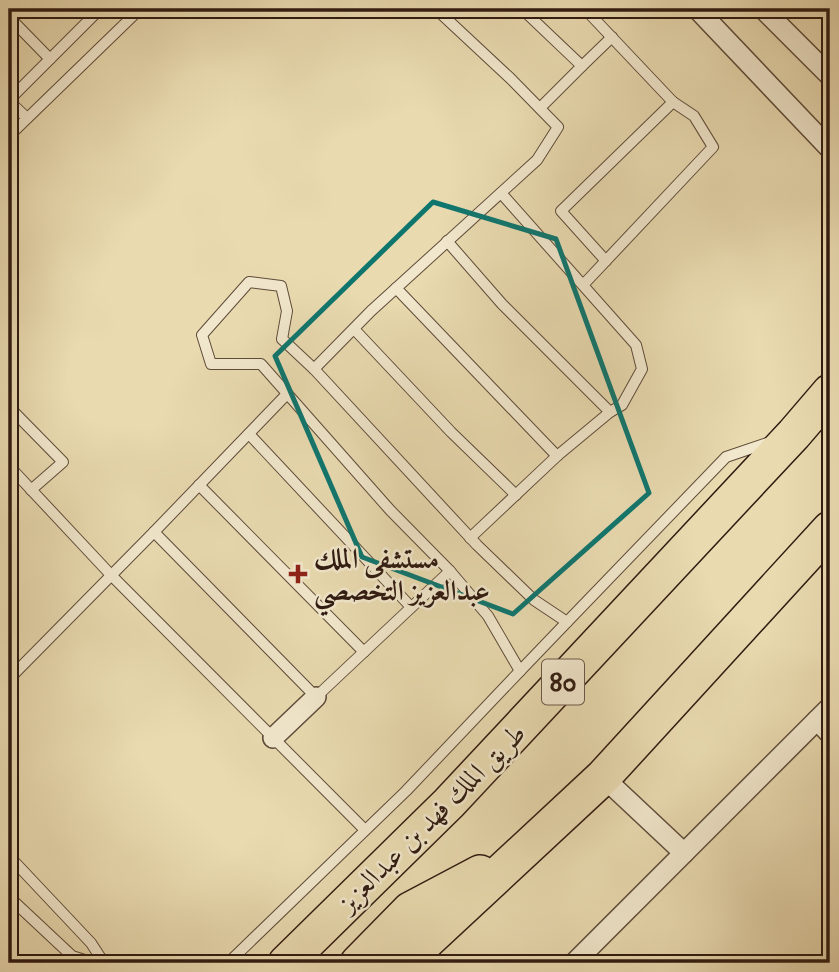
<svg xmlns="http://www.w3.org/2000/svg" width="839" height="972" viewBox="0 0 839 972" font-family="'IM FELL DW Pica',Amiri,serif">
<style>
.lines{fill:none;stroke-linecap:round;stroke-linejoin:round}
.lane-casing{stroke:#5e4b39;stroke-width:12}
.street-casing{stroke:#5e4b39;stroke-width:22}
.highway-casing{stroke:#301b11;stroke-width:38}
.lane{stroke:#f1e7cc;stroke-width:10}
.street{stroke:#f1e7cc;stroke-width:19}
.highway{stroke:#e9dab0;stroke-width:35}
.marked{fill:none;stroke:#0f766e;stroke-width:5;stroke-linejoin:round}
.poi-dot{fill:#8f2418;stroke:#f1e7cc;stroke-width:2.5}
.labels{text-anchor:middle;stroke-width:5;stroke-linejoin:round;paint-order:stroke}
.shield{fill:#f1e7cc;stroke:#6a5849;stroke-width:2}
.shield-label{font-size:26px;font-weight:bold;fill:#301b11}
.poi-label{font-size:28px;font-weight:bold;fill:#301b11;stroke:#f1e7cc;text-anchor:start}
.street-label{font-size:28px;fill:#301b11;stroke:#f1e7cc}
</style>
<rect width="100%" height="100%" fill="#e9dab0"/>
<filter id="stains"><feTurbulence type="fractalNoise" baseFrequency=".00286" numOctaves="4"/><feColorMatrix values="0 0 0 0 .2 0 0 0 0 .09 0 0 0 0 .02 0 0 0 .5 -.17"/></filter>
<radialGradient id="worn" r=".72"><stop offset=".6" stop-color="#630" stop-opacity="0"/><stop offset="1" stop-color="#630" stop-opacity=".3"/></radialGradient>
<g class="lines">
<g class="lane-casing">
<g id="lane">
<path d="M522 9 582 66 540 108"/>
<path d="M585 9 673 102"/>
<path d="M9 17 50 59"/>
<path d="M582 66 612 37"/>
<path d="M9 100 100 9"/>
<path d="M9 101 27 118"/>
<path d="M9 136 140 9"/>
<path d="M447 241 502 304 610 412 622 405 642 369 636 345 501 193"/>
<path d="M584 284 713 147 694 116 673 102 561 211 606 261"/>
<path d="M396 288 557 456 610 412"/>
<path d="M354 329 451 432 516 495"/>
<path d="M314 369 371 311 537 160 558 127 510 78 436 9"/>
<path d="M287 394 154 532 316 697 450 571"/>
<path d="M9 407 63 462 31 490"/>
<path d="M249 434 411 607"/>
<path d="M9 466 111 575 365 830"/>
<path d="M199 485 364 652"/>
<path d="M470 538 557 456"/>
<path d="M520 671 567 622"/>
<path d="M9 679 154 532"/>
<path d="M9 856 91 943 104 963"/>
<path d="M9 897 72 956 94 963"/>
<path d="M228 963 406 791 520 671 488 616 450 571 390 510 261 364H211L202 335 249 282 281 286 287 311 282 339 314 369 477 545 534 600 567 622 726 457 770 442"/>
</g>
</g>
<g class="street-casing">
<g id="street">
<path d="M697 9 830 149"/>
<path d="M763 9 830 76"/>
<path d="M817 720 830 734"/>
<path d="M273 738 316 697"/>
<path d="M603 777 684 853"/>
<path d="M574 963 830 707"/>
</g>
</g>
<g class="highway-casing">
<g id="highway">
<path d="M286 963 449 803 794 434 830 392"/>
<path d="M358 963 410 910 480 873"/>
<path d="M403 963 603 777 830 529"/>
</g>
</g>
<use href="#lane" class="lane"/>
<use href="#street" class="street"/>
<use href="#highway" class="highway"/>
</g>
<path class="marked" d="M433 202 556 239 649 493 513 614 362 557 275 356Z"/>
<path class="poi-dot" d="M294.5 563.5h7v7h7v7h-7v7h-7v-7h-7v-7h7z"/>
<g class="labels">
<rect class="shield" x="542" y="659.5" width="42" height="45" rx="5"/>
<g class="shield-label">
<text x="563" y="691">80</text>
</g>
<g class="poi-label">
<text x="314" y="568">مستشفى الملك<tspan x="314" dy="32">عبدالعزيز التخصصي</tspan></text>
</g>
<g class="street-label">
<text transform="translate(431 817) rotate(-45)" y="10">طريق الملك فهد بن عبدالعزيز</text>
</g>
</g>
<rect width="839" height="972" fill="none" stroke="#e9dab0" stroke-width="35"/>
<rect x="10" y="10" width="818" height="951" fill="none" stroke="#301b11" stroke-width="3.5"/>
<rect x="18" y="18" width="804" height="937" fill="none" stroke="#301b11" stroke-width="2"/>
<rect width="100%" height="100%" filter="url(#stains)"/>
<rect width="100%" height="100%" fill="url(#worn)"/>
</svg>
